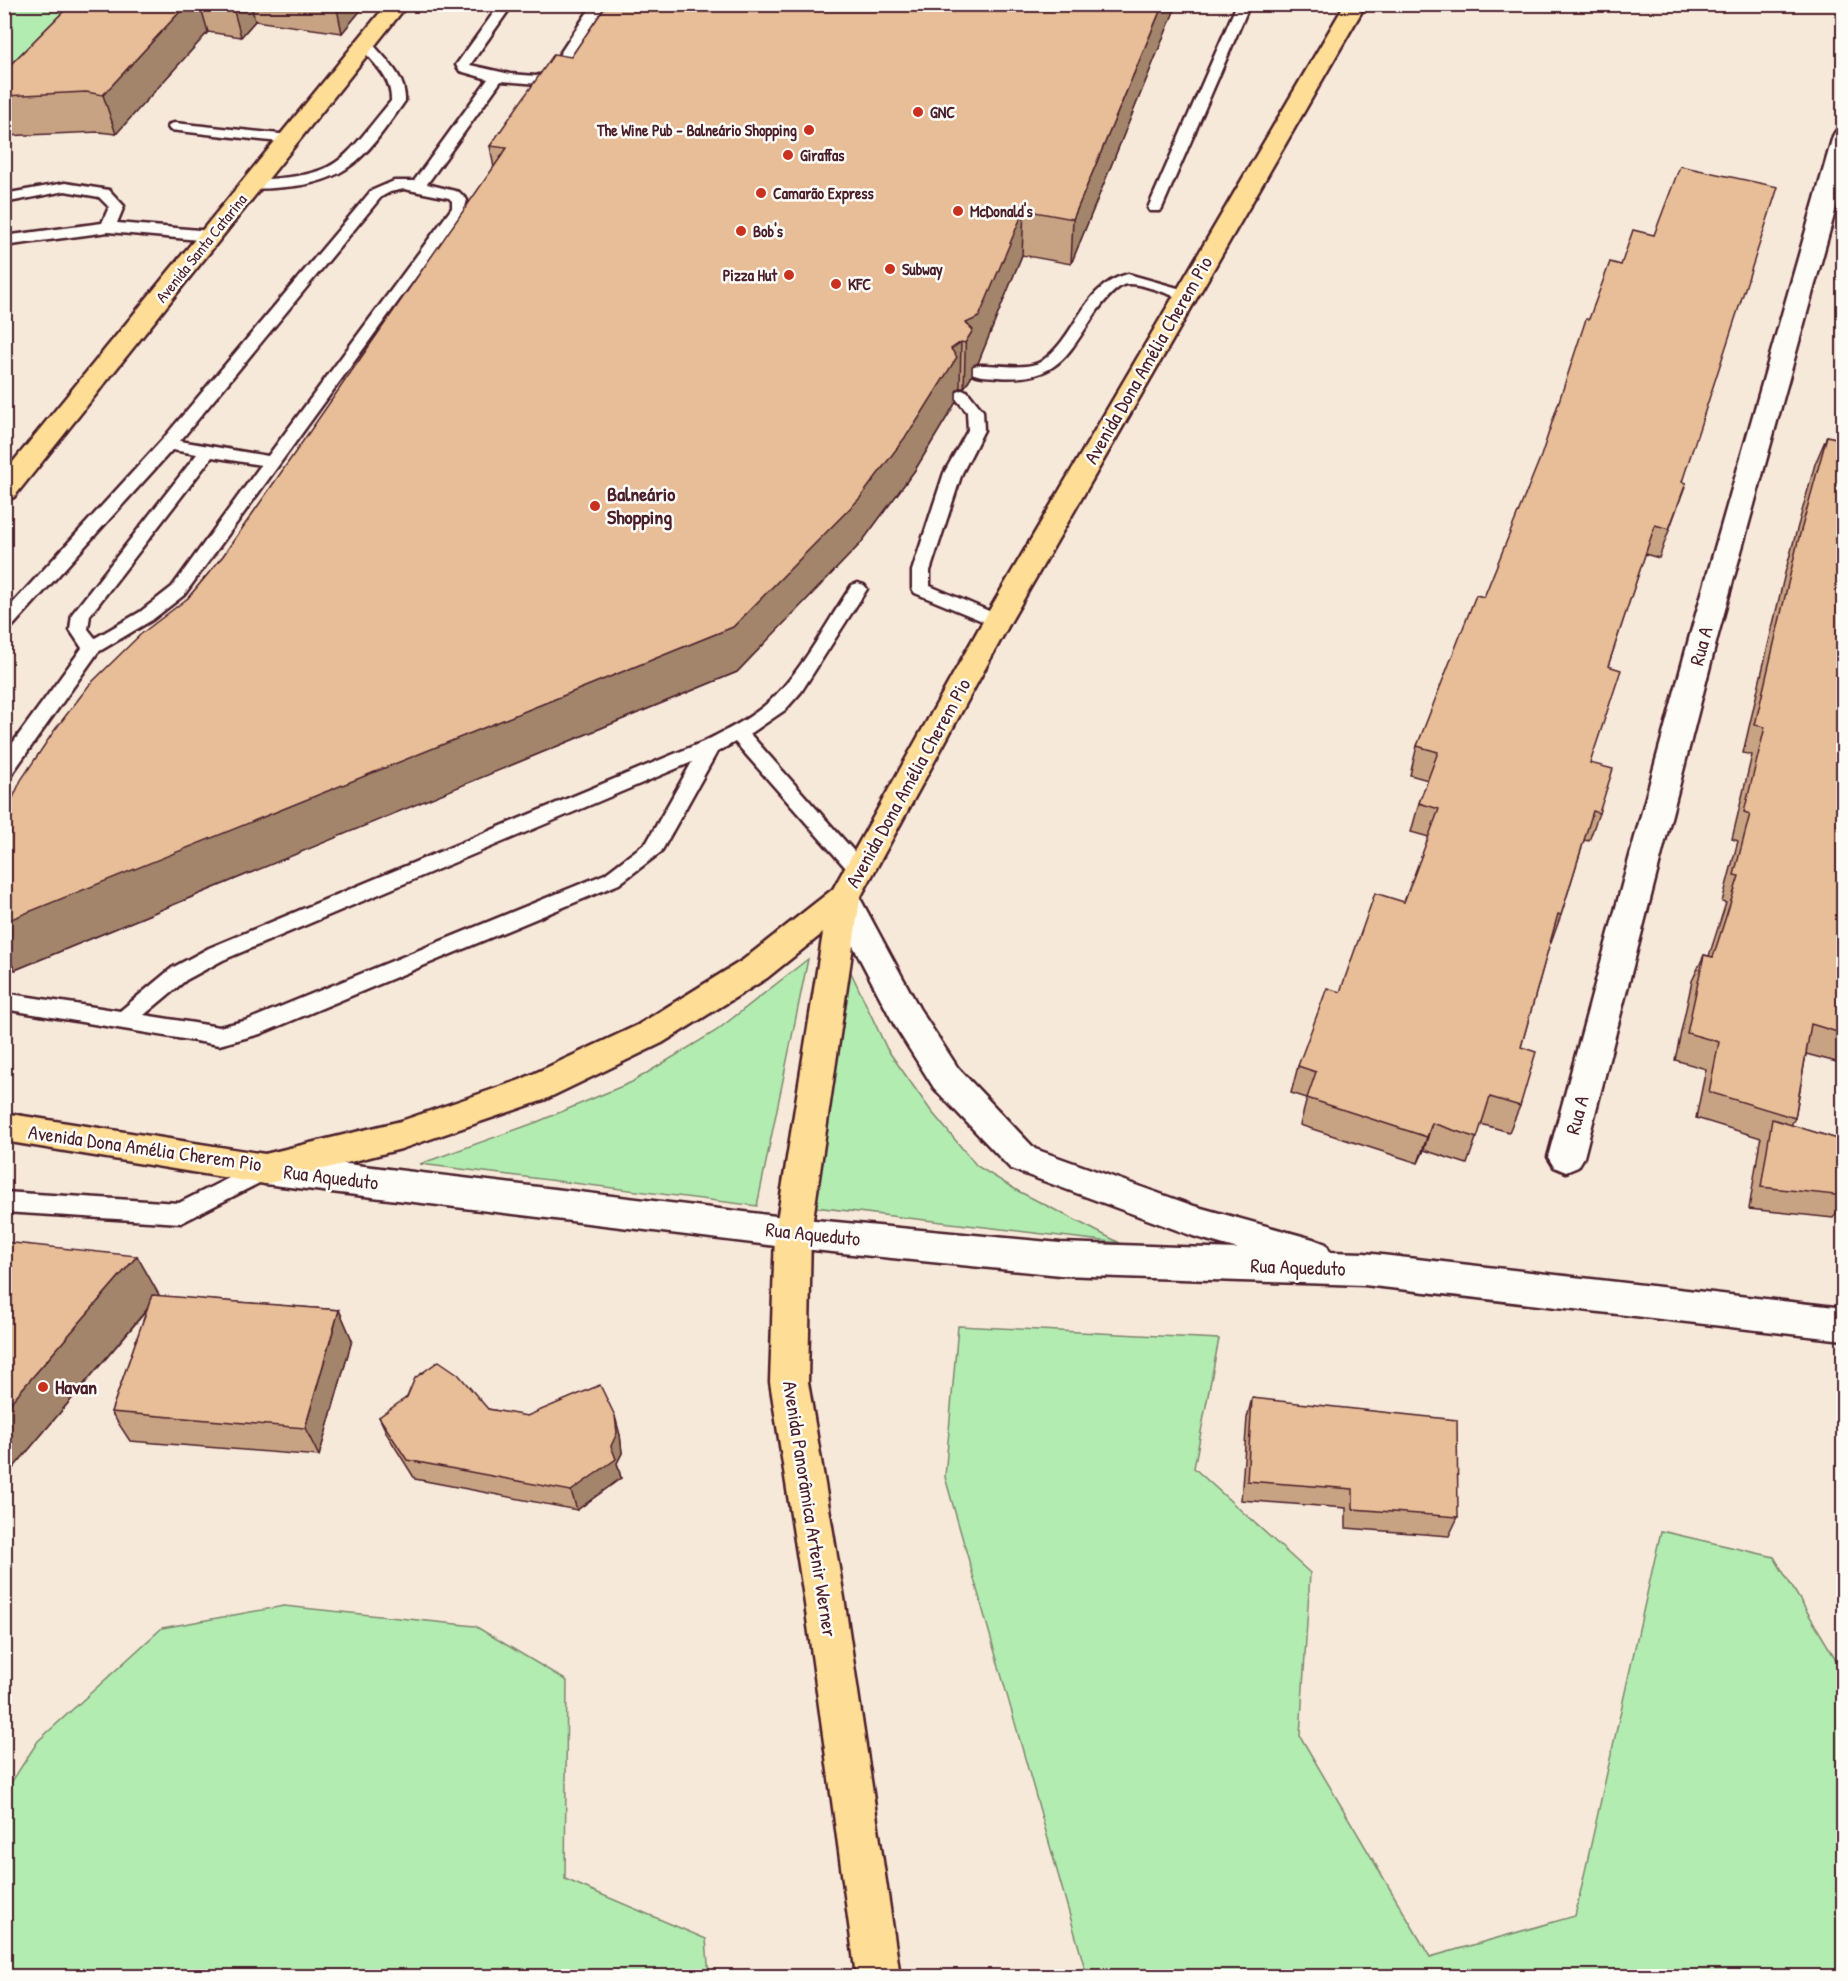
<svg xmlns="http://www.w3.org/2000/svg" width="1848" height="1981" viewBox="0 0 1848 1981" font-family="'Patrick Hand',sans-serif">
<style>
.green{fill:#b2ecb0;stroke:#7e866e;stroke-width:1.5}
.lines{fill:none;stroke-linecap:round;stroke-linejoin:round}
.lane-casing{stroke:#4a1f2b;stroke-width:5}
.street-casing{stroke:#4a1f2b;stroke-width:5}
.primary-casing{stroke:#4a1f2b;stroke-width:5}
.lane{fill:#fdfcf7;fill-rule:evenodd}
.street{fill:#fdfcf7;fill-rule:evenodd}
.primary{fill:#fedd96;fill-rule:evenodd}
.wall{fill:#c8a383;stroke:#4a1f2b;stroke-width:1.5}
.shaded-wall{fill:#a2856a;stroke:#4a1f2b;stroke-width:1.5}
.building{fill:#e8be98;stroke:#4a1f2b;stroke-width:1.5}
.poi-dot{fill:#c8321e;stroke:#fdfcf7;stroke-width:2}
.labels{text-anchor:middle;stroke-width:5;stroke-linejoin:round;paint-order:stroke}
.far-poi-label{font-size:16px;font-weight:bold;fill:#4a1f2b;stroke:#fdfcf7;text-anchor:start}
.far-street-label{font-size:16px;fill:#4a1f2b;stroke:#fdfcf7}
.street-label{font-size:20px;fill:#4a1f2b;stroke:#fdfcf7}
.poi-label{font-size:20px;font-weight:bold;fill:#4a1f2b;stroke:#fdfcf7;text-anchor:start}
</style>
<rect width="100%" height="100%" fill="#f7e9da"/>
<filter id="ink" filterUnits="userSpaceOnUse"><feTurbulence type="fractalNoise" baseFrequency=".0167" numOctaves="2"/><feDisplacementMap in="SourceGraphic" scale="12" xChannelSelector="R" yChannelSelector="G"/><feConvolveMatrix kernelMatrix="1 2 1 2 8 2 1 2 1" color-interpolation-filters="sRGB"/></filter>
<g filter="url(#ink)">
<g class="green">
<path d="M5 5H83L5 83Z"/>
<path d="M808 959 757 1206 420 1164 537 1122 632 1082 716 1031Z"/>
<path d="M847 964 887 1049 931 1111 977 1166 1018 1191 1120 1243 815 1207Z"/>
<path d="M958 1326 1219 1339 1194 1468 1310 1573 1300 1736 1430 1957 1575 1916 1661 1531 1774 1557 1843 1671V1976H1087L945 1477Z"/>
<path d="M284 1606 475 1626 567 1681 565 1879 706 1939 709 1976H5V1792L38 1741 162 1628Z"/>
</g>
<g class="lines">
<g class="lane-casing">
<g id="lane">
<path d="M500 4H513L470 65 510 74 536 76 543 74 549 70 593 4H606L559 76 539 84 501 81 427 184 459 192 467 200 464 211 184 595 152 620 98 652 11 775 4 777V755L82 648 70 630 72 614 197 454 172 450 10 629 4 631V613L162 440 371 191 394 181H414L488 79 460 71 456 65ZM404 189 449 198 452 201V208L268 456 180 441 381 197 390 192ZM212 457 261 465 172 587 140 612 95 638 88 629 90 615Z"/>
<path d="M1237 4H1250L1162 208 1160 211H1150L1148 208Z"/>
<path d="M366 41 371 42C386 60 406 76 405 101 369 151 352 182 285 187 273 188 259 190 248 187L246 184 253 180C342 175 337 166 391 101 392 76 372 63 359 45Z"/>
<path d="M175 123 289 135 296 139 289 143 170 130 168 127 170 124Z"/>
<path d="M65 183 109 190 124 206 117 223 211 231 219 236 211 241 108 232 4 246V236L102 223 109 207 99 197 65 191 4 203V194Z"/>
<path d="M1128 274 1192 292 1194 295 1186 300C1172 296 1136 280 1123 285 1113 290 1104 302 1097 311 1067 355 1058 382 997 377 988 376 973 377 967 369 976 358 1023 374 1042 361 1078 336 1081 286 1128 274Z"/>
<path d="M961 390 967 391 983 411 984 430 962 473 930 571V586L1003 617 1006 621 1003 625 997 627 915 593 912 589V571L944 473 968 430 967 412 953 395Z"/>
<path d="M858 583 864 585 867 589 801 692 785 710 750 734 867 866 870 871 867 876 860 879 853 876 735 742 717 752 661 852 619 884 260 1034 219 1045 4 1009V993L120 1011 172 968 209 948 703 742C727 730 754 717 773 698 805 666 827 622 852 585ZM692 762 647 842 605 874 248 1020 219 1027 144 1015 186 980 223 960Z"/>
<path d="M265 1160 273 1162 276 1169 273 1176 181 1223 4 1212V1192L179 1203Z"/>
</g>
</g>
<g class="street-casing">
<g id="street">
<path d="M1844 129V179L1718 635 1584 1157 1578 1167 1566 1172 1554 1167 1548 1157 1690 635 1833 136 1836 131Z"/>
<path d="M844 886 855 889 919 1008 958 1068 1035 1149 1194 1206 1313 1239 1326 1244 1330 1252 1364 1253 1844 1308V1340L1364 1285 1060 1275 793 1248 265 1184 253 1179 247 1169 253 1159 265 1154 793 1218 1060 1243 1238 1249 1193 1236 1011 1169 934 1088 895 1026 828 898 833 889Z"/>
</g>
</g>
<g class="primary-casing">
<g id="primary">
<path d="M387 4H408L14 497 4 500V473Z"/>
<path d="M1345 4H1366L1011 621 860 898 811 1233 808 1382 845 1604 900 1976H856L805 1604 770 1382 775 1233 823 933 767 978 662 1043 544 1100 401 1149 265 1184 4 1141V1113L265 1154 401 1121 520 1080 638 1025 743 960 833 889 983 621Z"/>
</g>
</g>
<use href="#lane" class="lane"/>
<use href="#street" class="street"/>
<use href="#primary" class="primary"/>
</g>
<g class="wall">
<path d="M71 4H366L342 33 255 21 241 37 208 32 116 134 99 132 4 136V71Z"/>
<path d="M607 4H1177L1071 264 1022 255 978 363 972 366V375L964 388H960L956 391V402L915 470 861 543 737 672 15 970 4 950V818L223 556 494 168 490 146 571 57Z"/>
<path d="M1827 436 1844 440V1064L1806 1054 1795 1118 1791 1125 1844 1141V1202L1833 1218 1749 1209 1760 1141 1761 1138 1696 1118 1706 1069 1675 1060 1692 981 1704 955 1709 956 1726 903 1722 902 1738 841 1732 839 1752 755 1743 753 1785 573 1815 464Z"/>
<path d="M1682 482 1686 483 1659 558 1645 554 1608 666 1590 763 1599 813 1589 841 1584 840 1561 915 1551 943 1550 942 1521 1047 1520 1106 1509 1132 1481 1124 1467 1164 1424 1150 1418 1163 1300 1125 1307 1098 1291 1093 1298 1066 1340 992 1404 902 1429 837 1411 832 1419 803 1428 780 1410 775 1417 746 1484 597Z"/>
<path d="M137 1256 159 1295 158 1296 339 1310 352 1340 319 1456 130 1441 111 1412 147 1310 4 1479Z"/>
<path d="M1252 1398 1458 1517 1449 1536 1346 1528V1508L1241 1500 1247 1418Z"/>
<path d="M488 1409 620 1435 622 1453 617 1463 621 1478 577 1510 415 1479 388 1436 379 1417Z"/>
</g>
<g class="shaded-wall">
<path d="M187 4H200L208 32 116 134 103 95Z"/>
<path d="M232 4H251L255 21 241 37Z"/>
<path d="M336 4H366L342 33Z"/>
<path d="M1163 4H1177L1071 264 1073 219Z"/>
<path d="M1024 210 1022 255 978 363 972 366V375L964 388 966 323Z"/>
<path d="M961 342 960 388 956 391V402L915 470 861 543 737 672 15 970 4 950V922L951 349Z"/>
<path d="M1432 1123 1424 1150 1418 1163 1427 1137Z"/>
<path d="M137 1256 159 1295 4 1479V1410Z"/>
<path d="M339 1310 352 1340 319 1456 305 1428Z"/>
<path d="M615 1416 620 1435 622 1453 617 1463 621 1478 577 1510 571 1491 611 1446Z"/>
</g>
<g class="building">
<path d="M71 4H187L103 95 86 92 4 96V71Z"/>
<path d="M607 4H1163L1073 219 1024 210 979 317 966 323 973 330 965 343 961 342 951 349 957 357 915 424 860 498 733 627 4 922V818L21 780 54 731 90 684 141 634 188 598 223 556 507 148 490 146 554 54 571 57Z"/>
<path d="M1680 166 1778 187 1682 482 1686 483 1669 529 1655 525 1608 666 1621 670 1590 763 1613 769 1599 813 1593 811 1561 915 1558 914 1521 1047 1536 1052 1520 1106 1490 1097 1477 1138 1432 1123 1427 1137 1307 1098 1316 1072 1298 1066 1327 988 1340 992 1375 893 1404 902 1439 809 1419 803 1438 752 1417 746 1476 595 1484 597 1541 456 1586 319H1589L1610 262 1621 265 1633 230 1654 235Z"/>
<path d="M1827 436 1844 440V1034L1811 1024 1795 1118 1709 1092 1719 1042 1687 1033 1704 955 1713 957 1739 876 1734 875 1750 814 1744 812 1765 727 1755 725 1797 545Z"/>
<path d="M1772 1119 1844 1141V1196L1761 1187Z"/>
<path d="M4 1242 137 1256 4 1410Z"/>
<path d="M152 1295 339 1310 305 1428 111 1412Z"/>
<path d="M439 1361 458 1374 488 1409 527 1416 600 1385 615 1416 617 1433 611 1446 616 1459 571 1491 407 1460 379 1417 407 1397 415 1378Z"/>
<path d="M1252 1398 1457 1420 1458 1517 1353 1509V1489L1247 1481Z"/>
</g>
</g>
<g class="poi-dot">
<circle cx="918" cy="112" r="6"/>
<circle cx="809" cy="130" r="6"/>
<circle cx="788" cy="155" r="6"/>
<circle cx="761" cy="193" r="6"/>
<circle cx="958" cy="211" r="6"/>
<circle cx="741" cy="231" r="6"/>
<circle cx="890" cy="269" r="6"/>
<circle cx="789" cy="275" r="6"/>
<circle cx="836" cy="284" r="6"/>
<circle cx="595" cy="506" r="6"/>
<circle cx="43" cy="1387" r="6"/>
</g>
<g class="labels">
<g class="far-poi-label">
<text x="930" y="118">GNC</text>
<text x="797" y="136" text-anchor="end">The Wine Pub - Balneário Shopping</text>
<text x="800" y="161">Giraffas</text>
<text x="773" y="199">Camarão Express</text>
<text x="970" y="217">McDonald's</text>
<text x="753" y="237">Bob's</text>
<text x="902" y="275">Subway</text>
<text x="777" y="281" text-anchor="end">Pizza Hut</text>
<text x="848" y="290">KFC</text>
</g>
<g class="far-street-label">
<text transform="translate(201 248) rotate(-51)" y="6">Avenida Santa Catarina</text>
</g>
<g class="street-label">
<text transform="translate(1148 360) rotate(-60)" y="7">Avenida Dona Amélia Cherem Pio</text>
<text transform="translate(1701 646) rotate(-75)" y="7">Rua A</text>
<text transform="translate(908 783) rotate(-61)" y="7">Avenida Dona Amélia Cherem Pio</text>
<text transform="translate(1577 1115) rotate(-75)" y="7">Rua A</text>
<text transform="translate(145 1148) rotate(8)" y="7">Avenida Dona Amélia Cherem Pio</text>
<text transform="translate(331 1177) rotate(7)" y="7">Rua Aqueduto</text>
<text transform="translate(813 1234) rotate(6)" y="7">Rua Aqueduto</text>
<text transform="translate(1298 1267) rotate(2)" y="7">Rua Aqueduto</text>
<text transform="translate(810 1509) rotate(81)" y="7">Avenida Panorâmica Artenir Werner</text>
</g>
<g class="poi-label">
<text x="607" y="501">Balneário<tspan x="607" dy="23">Shopping</tspan></text>
<text x="55" y="1394">Havan</text>
</g>
</g>
<rect width="1848" height="1981" fill="none" stroke="#fdfcf7" stroke-width="24"/>
<rect x="12" y="12" width="1824" height="1957" fill="none" stroke="#4a1f2b" stroke-width="2" filter="url(#ink)"/>
</svg>
